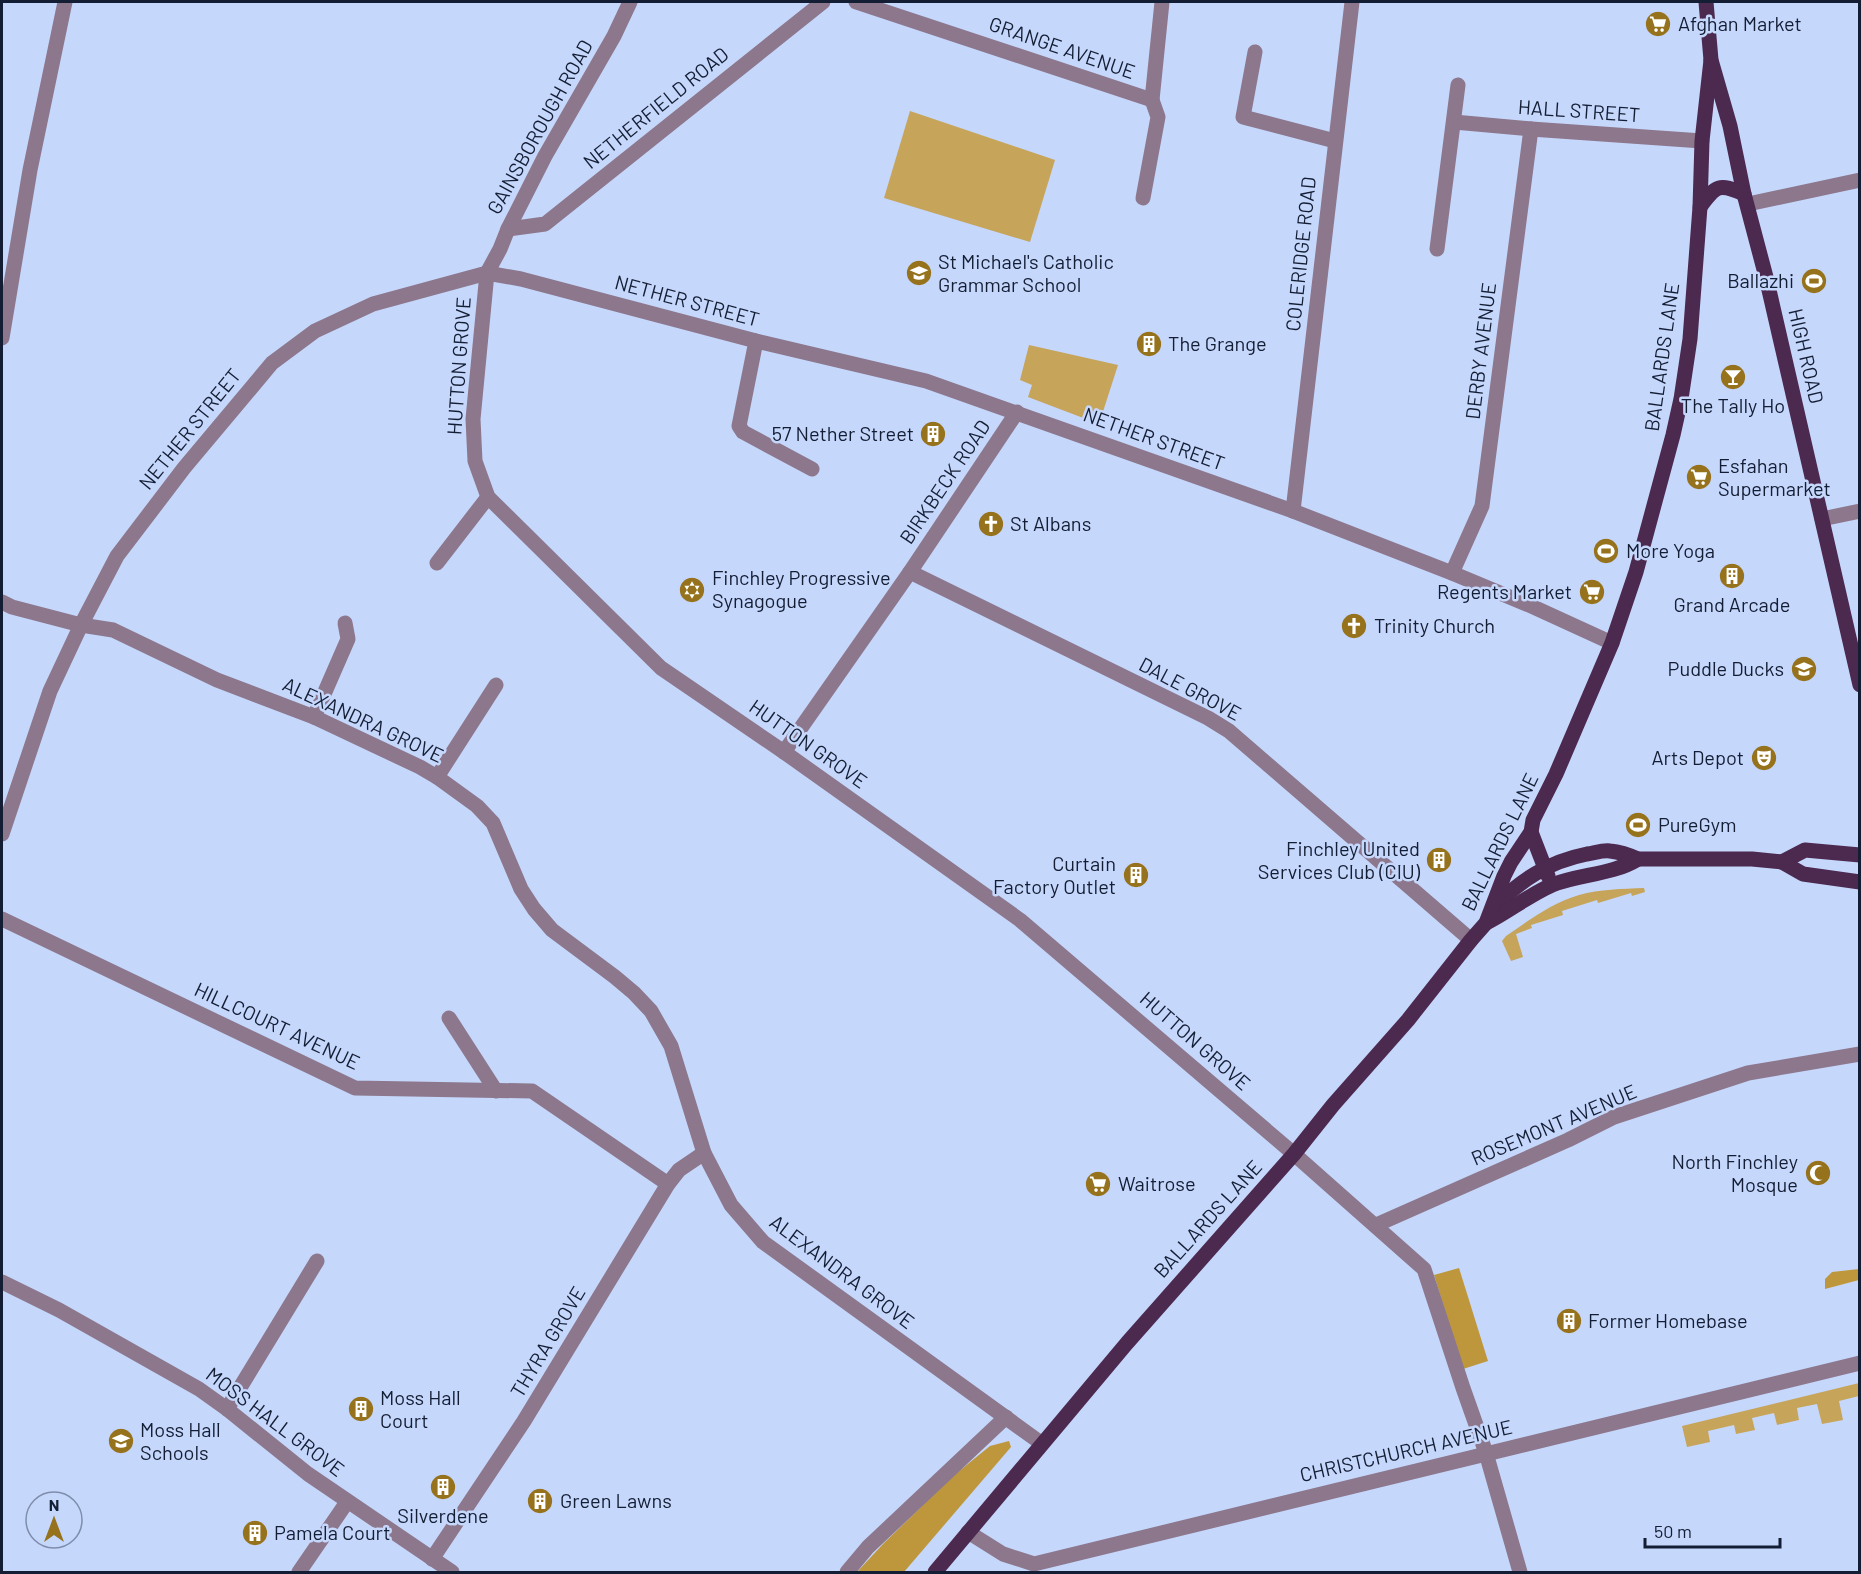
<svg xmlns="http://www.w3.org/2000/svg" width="1861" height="1574" viewBox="0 0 1861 1574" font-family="Barlow,sans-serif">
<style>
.green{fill:#c6a45a}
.forest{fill:#be973d}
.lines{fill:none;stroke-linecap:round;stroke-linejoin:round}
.minor{stroke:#8c778c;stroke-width:15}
.major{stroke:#4c294f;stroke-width:15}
.labels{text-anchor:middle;stroke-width:5;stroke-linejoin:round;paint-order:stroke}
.poi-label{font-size:20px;fill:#131d33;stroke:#c6d7fc;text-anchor:start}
.street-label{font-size:20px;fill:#131d33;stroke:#c6d7fc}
</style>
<rect width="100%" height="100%" fill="#c6d7fc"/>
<g class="green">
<path d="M910 111 1055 160 1030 242 884 198Z"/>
<path d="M1029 345 1118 365 1099 424 1028 397 1032 385 1020 380Z"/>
<path d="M1644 888 1645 892 1632 896 1631 893 1598 903 1597 900 1562 911 1563 915 1531 925 1532 928 1516 934 1523 957 1511 961 1502 941 1506 936C1529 920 1552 903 1579 895 1600 889 1622 889 1644 888Z"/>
<path d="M1859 1383V1396L1839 1401 1843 1420 1822 1424 1817 1404 1797 1408 1799 1420 1777 1425 1774 1413 1752 1418 1755 1430 1736 1434 1734 1425 1708 1431 1710 1442 1687 1447 1682 1426Z"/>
</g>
<g class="forest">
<path d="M1459 1268 1488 1361 1463 1369 1434 1275Z"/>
<path d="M1859 1269V1280L1825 1289V1279L1832 1272Z"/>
<path d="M1009 1441 1011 1447 904 1572H857L884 1543 953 1476 990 1446Z"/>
</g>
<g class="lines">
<g class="minor">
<path d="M630 2 614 36 545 156 508 229 500 249 487 273 473 419 475 461 488 497 661 668 784 752 1020 920 1294 1154 1424 1269 1463 1388 1486 1453 1520 1572"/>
<path d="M856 2 1152 100 1162 2"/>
<path d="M1255 52 1243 117 1335 141"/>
<path d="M1454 122 1531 129 1702 141"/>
<path d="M1143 198 1158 117 1152 100"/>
<path d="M1748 204 1860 180"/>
<path d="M508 229 545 224 823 2"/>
<path d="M1437 249 1458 85"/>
<path d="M2 338 30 170 65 2"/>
<path d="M756 341 739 426 743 432 812 469"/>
<path d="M1293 511 1352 2"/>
<path d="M1822 519 1860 511"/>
<path d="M437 563 488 497"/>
<path d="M910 572 1208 718 1229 731 1471 940"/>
<path d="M1452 573 1482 506 1531 129"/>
<path d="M2 602 12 607 81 625 113 630 217 680 314 717 420 767 437 777 477 806 493 823 521 889 534 909 552 930 615 977 634 993 651 1011 671 1046 704 1153 731 1205 763 1242 1041 1443"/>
<path d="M314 717 348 639 345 623"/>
<path d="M784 752 910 572 1017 412"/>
<path d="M437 777 496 685"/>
<path d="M2 834 50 691 81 625 117 556 184 468 272 363 315 331 373 304 487 273 521 279 756 341 926 381 1293 511 1452 573 1529 605 1612 643"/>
<path d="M2 919 355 1088 532 1091 668 1184"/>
<path d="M449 1018 496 1091"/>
<path d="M1376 1225 1568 1140 1614 1117 1748 1073 1860 1054"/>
<path d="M2 1282 59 1310 199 1389 227 1409 308 1474 452 1572"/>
<path d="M227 1409 317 1261"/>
<path d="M968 1532 1003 1554 1034 1564C1309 1495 1585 1432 1860 1363"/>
<path d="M432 1559 524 1421 668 1184 679 1170 704 1153"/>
<path d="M299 1572 347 1502"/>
<path d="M847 1572 868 1547 1006 1417"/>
</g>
<g class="major">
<path d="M1706 2 1711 60 1730 126 1744 194 1766 277 1860 685"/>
<path d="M1700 207C1716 185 1719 183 1744 194"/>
<path d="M1531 832 1548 876"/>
<path d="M1782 862 1805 850 1860 855"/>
<path d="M1493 907C1522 880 1547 862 1587 854 1595 853 1602 850 1610 851 1620 852 1629 855 1638 859H1752L1782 862 1803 874 1860 882"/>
<path d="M1486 923C1508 912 1529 895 1552 885 1580 874 1612 875 1638 859"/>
<path d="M935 1572 1127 1343 1294 1154 1333 1105 1408 1020 1471 940 1486 923 1504 876 1511 862 1531 832 1533 820 1556 774 1612 643 1636 572 1673 435 1681 399 1690 339 1700 207 1702 141 1711 60"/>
</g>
</g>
<defs>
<g id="supermarket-disc" transform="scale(1.35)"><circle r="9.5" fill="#95721b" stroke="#c6d7fc"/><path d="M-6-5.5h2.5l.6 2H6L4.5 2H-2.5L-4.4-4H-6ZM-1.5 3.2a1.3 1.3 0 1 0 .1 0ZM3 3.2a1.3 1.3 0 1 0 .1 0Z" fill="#fff"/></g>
<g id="school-disc" transform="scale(1.35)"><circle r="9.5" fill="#95721b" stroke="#c6d7fc"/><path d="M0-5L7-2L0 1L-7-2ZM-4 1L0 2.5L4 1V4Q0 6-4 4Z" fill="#fff"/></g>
<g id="stadium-disc" transform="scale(1.35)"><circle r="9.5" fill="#95721b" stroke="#c6d7fc"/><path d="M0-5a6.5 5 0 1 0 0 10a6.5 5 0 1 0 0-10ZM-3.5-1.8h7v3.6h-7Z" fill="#fff"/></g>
<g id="building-disc" transform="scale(1.35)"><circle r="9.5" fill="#95721b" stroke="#c6d7fc"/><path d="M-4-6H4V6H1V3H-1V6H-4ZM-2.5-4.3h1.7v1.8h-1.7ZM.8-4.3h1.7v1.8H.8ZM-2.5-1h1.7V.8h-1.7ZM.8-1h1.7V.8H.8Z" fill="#fff"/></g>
<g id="bar-disc" transform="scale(1.35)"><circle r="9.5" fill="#95721b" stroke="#c6d7fc"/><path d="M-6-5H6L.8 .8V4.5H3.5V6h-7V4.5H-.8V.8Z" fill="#fff"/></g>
<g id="church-disc" transform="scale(1.35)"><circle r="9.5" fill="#95721b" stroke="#c6d7fc"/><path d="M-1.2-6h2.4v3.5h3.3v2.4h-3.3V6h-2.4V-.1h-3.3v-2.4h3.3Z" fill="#fff"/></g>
<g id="synagogue-disc" transform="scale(1.35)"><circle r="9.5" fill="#95721b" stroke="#c6d7fc"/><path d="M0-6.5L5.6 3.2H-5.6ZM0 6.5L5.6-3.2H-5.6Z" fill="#fff"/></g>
<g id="theatre-disc" transform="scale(1.35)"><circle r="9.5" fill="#95721b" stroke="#c6d7fc"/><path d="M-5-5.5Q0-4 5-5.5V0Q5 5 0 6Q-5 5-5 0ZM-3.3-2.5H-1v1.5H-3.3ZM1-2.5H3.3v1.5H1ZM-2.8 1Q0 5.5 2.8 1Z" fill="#fff"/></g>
<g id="mosque-disc" transform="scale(1.35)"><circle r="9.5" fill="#95721b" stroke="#c6d7fc"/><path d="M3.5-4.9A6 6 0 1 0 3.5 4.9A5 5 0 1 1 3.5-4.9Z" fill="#fff"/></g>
</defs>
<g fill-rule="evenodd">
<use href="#supermarket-disc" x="1658" y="24"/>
<use href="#school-disc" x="919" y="273"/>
<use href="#stadium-disc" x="1814" y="281"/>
<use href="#building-disc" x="1149" y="344"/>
<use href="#bar-disc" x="1733" y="377"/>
<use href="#building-disc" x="933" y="434"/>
<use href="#supermarket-disc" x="1699" y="477"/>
<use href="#church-disc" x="991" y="524"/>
<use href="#stadium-disc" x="1606" y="551"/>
<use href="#building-disc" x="1732" y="576"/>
<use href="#synagogue-disc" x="692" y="590"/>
<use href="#supermarket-disc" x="1592" y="592"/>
<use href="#church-disc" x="1354" y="626"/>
<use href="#school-disc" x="1804" y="669"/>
<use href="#theatre-disc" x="1764" y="758"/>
<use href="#stadium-disc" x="1638" y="825"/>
<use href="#building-disc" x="1439" y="860"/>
<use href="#building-disc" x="1136" y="875"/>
<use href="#mosque-disc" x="1818" y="1173"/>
<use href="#supermarket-disc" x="1098" y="1184"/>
<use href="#building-disc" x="1569" y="1321"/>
<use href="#building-disc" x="361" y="1409"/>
<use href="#school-disc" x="121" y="1441"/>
<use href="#building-disc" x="443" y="1487"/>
<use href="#building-disc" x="540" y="1501"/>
<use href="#building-disc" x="255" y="1533"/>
</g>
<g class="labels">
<g class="poi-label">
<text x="1678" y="31">Afghan Market</text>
<text x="938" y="269">St Michael's Catholic<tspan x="938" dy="23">Grammar School</tspan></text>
<text x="1794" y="288" text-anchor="end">Ballazhi</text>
<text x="1168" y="351">The Grange</text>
<text x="1733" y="413" text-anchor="middle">The Tally Ho</text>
<text x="914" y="441" text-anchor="end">57 Nether Street</text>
<text x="1718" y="473">Esfahan<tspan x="1718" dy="23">Supermarket</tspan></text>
<text x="1010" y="531">St Albans</text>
<text x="1626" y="558">More Yoga</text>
<text x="712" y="585">Finchley Progressive<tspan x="712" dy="23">Synagogue</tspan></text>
<text x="1572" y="599" text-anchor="end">Regents Market</text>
<text x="1732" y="612" text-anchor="middle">Grand Arcade</text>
<text x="1374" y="633">Trinity Church</text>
<text x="1784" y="676" text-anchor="end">Puddle Ducks</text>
<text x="1744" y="765" text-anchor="end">Arts Depot</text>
<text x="1658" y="832">PureGym</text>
<text x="1420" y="856" text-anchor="end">Finchley United<tspan x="1420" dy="23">Services Club (CIU)</tspan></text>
<text x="1116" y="871" text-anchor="end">Curtain<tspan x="1116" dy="23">Factory Outlet</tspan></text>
<text x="1798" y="1169" text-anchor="end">North Finchley<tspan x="1798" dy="23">Mosque</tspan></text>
<text x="1118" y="1191">Waitrose</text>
<text x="1588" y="1328">Former Homebase</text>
<text x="380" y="1405">Moss Hall<tspan x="380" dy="23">Court</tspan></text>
<text x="140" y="1437">Moss Hall<tspan x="140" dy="23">Schools</tspan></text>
<text x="560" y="1508">Green Lawns</text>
<text x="443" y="1523" text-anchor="middle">Silverdene</text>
<text x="274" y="1540">Pamela Court</text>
</g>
<g class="street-label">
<text transform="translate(1062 48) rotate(19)" y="7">GRANGE AVENUE</text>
<text transform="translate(656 108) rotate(-39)" y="7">NETHERFIELD ROAD</text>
<text transform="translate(1579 111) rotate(4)" y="7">HALL STREET</text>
<text transform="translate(540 127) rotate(-61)" y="7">GAINSBOROUGH ROAD</text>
<text transform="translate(1301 254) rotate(-84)" y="7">COLERIDGE ROAD</text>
<text transform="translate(687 301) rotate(15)" y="7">NETHER STREET</text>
<text transform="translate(1481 351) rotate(-83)" y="7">DERBY AVENUE</text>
<text transform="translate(1806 356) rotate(77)" y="7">HIGH ROAD</text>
<text transform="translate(1662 357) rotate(-82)" y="7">BALLARDS LANE</text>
<text transform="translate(459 366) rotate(-86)" y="7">HUTTON GROVE</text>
<text transform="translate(190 429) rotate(-51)" y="7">NETHER STREET</text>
<text transform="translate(1154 439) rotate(20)" y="7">NETHER STREET</text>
<text transform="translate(945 482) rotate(-56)" y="7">BIRKBECK ROAD</text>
<text transform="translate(1190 689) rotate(28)" y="7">DALE GROVE</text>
<text transform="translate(363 720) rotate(25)" y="7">ALEXANDRA GROVE</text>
<text transform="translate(808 744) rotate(35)" y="7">HUTTON GROVE</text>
<text transform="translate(1500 842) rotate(-64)" y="7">BALLARDS LANE</text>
<text transform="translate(277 1026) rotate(25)" y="7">HILLCOURT AVENUE</text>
<text transform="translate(1195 1041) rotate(41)" y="7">HUTTON GROVE</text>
<text transform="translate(1554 1125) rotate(-23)" y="7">ROSEMONT AVENUE</text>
<text transform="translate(1208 1219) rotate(-48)" y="7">BALLARDS LANE</text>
<text transform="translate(842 1272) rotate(37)" y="7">ALEXANDRA GROVE</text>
<text transform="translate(548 1342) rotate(-59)" y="7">THYRA GROVE</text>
<text transform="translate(275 1422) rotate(37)" y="7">MOSS HALL GROVE</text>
<text transform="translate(1406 1451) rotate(-13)" y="7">CHRISTCHURCH AVENUE</text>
</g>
</g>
<rect width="1861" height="1574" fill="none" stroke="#131d33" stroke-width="6"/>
<g transform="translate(54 1520)"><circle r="28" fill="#c6d7fc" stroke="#7e8dac" stroke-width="1.5"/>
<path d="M0-4.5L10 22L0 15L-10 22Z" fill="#95721b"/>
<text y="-9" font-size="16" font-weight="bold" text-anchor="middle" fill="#131d33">N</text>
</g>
<path d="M1645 1538v9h135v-9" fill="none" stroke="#131d33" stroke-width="3"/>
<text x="1654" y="1538" font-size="18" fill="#131d33" stroke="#c6d7fc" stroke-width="4.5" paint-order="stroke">50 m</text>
</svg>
